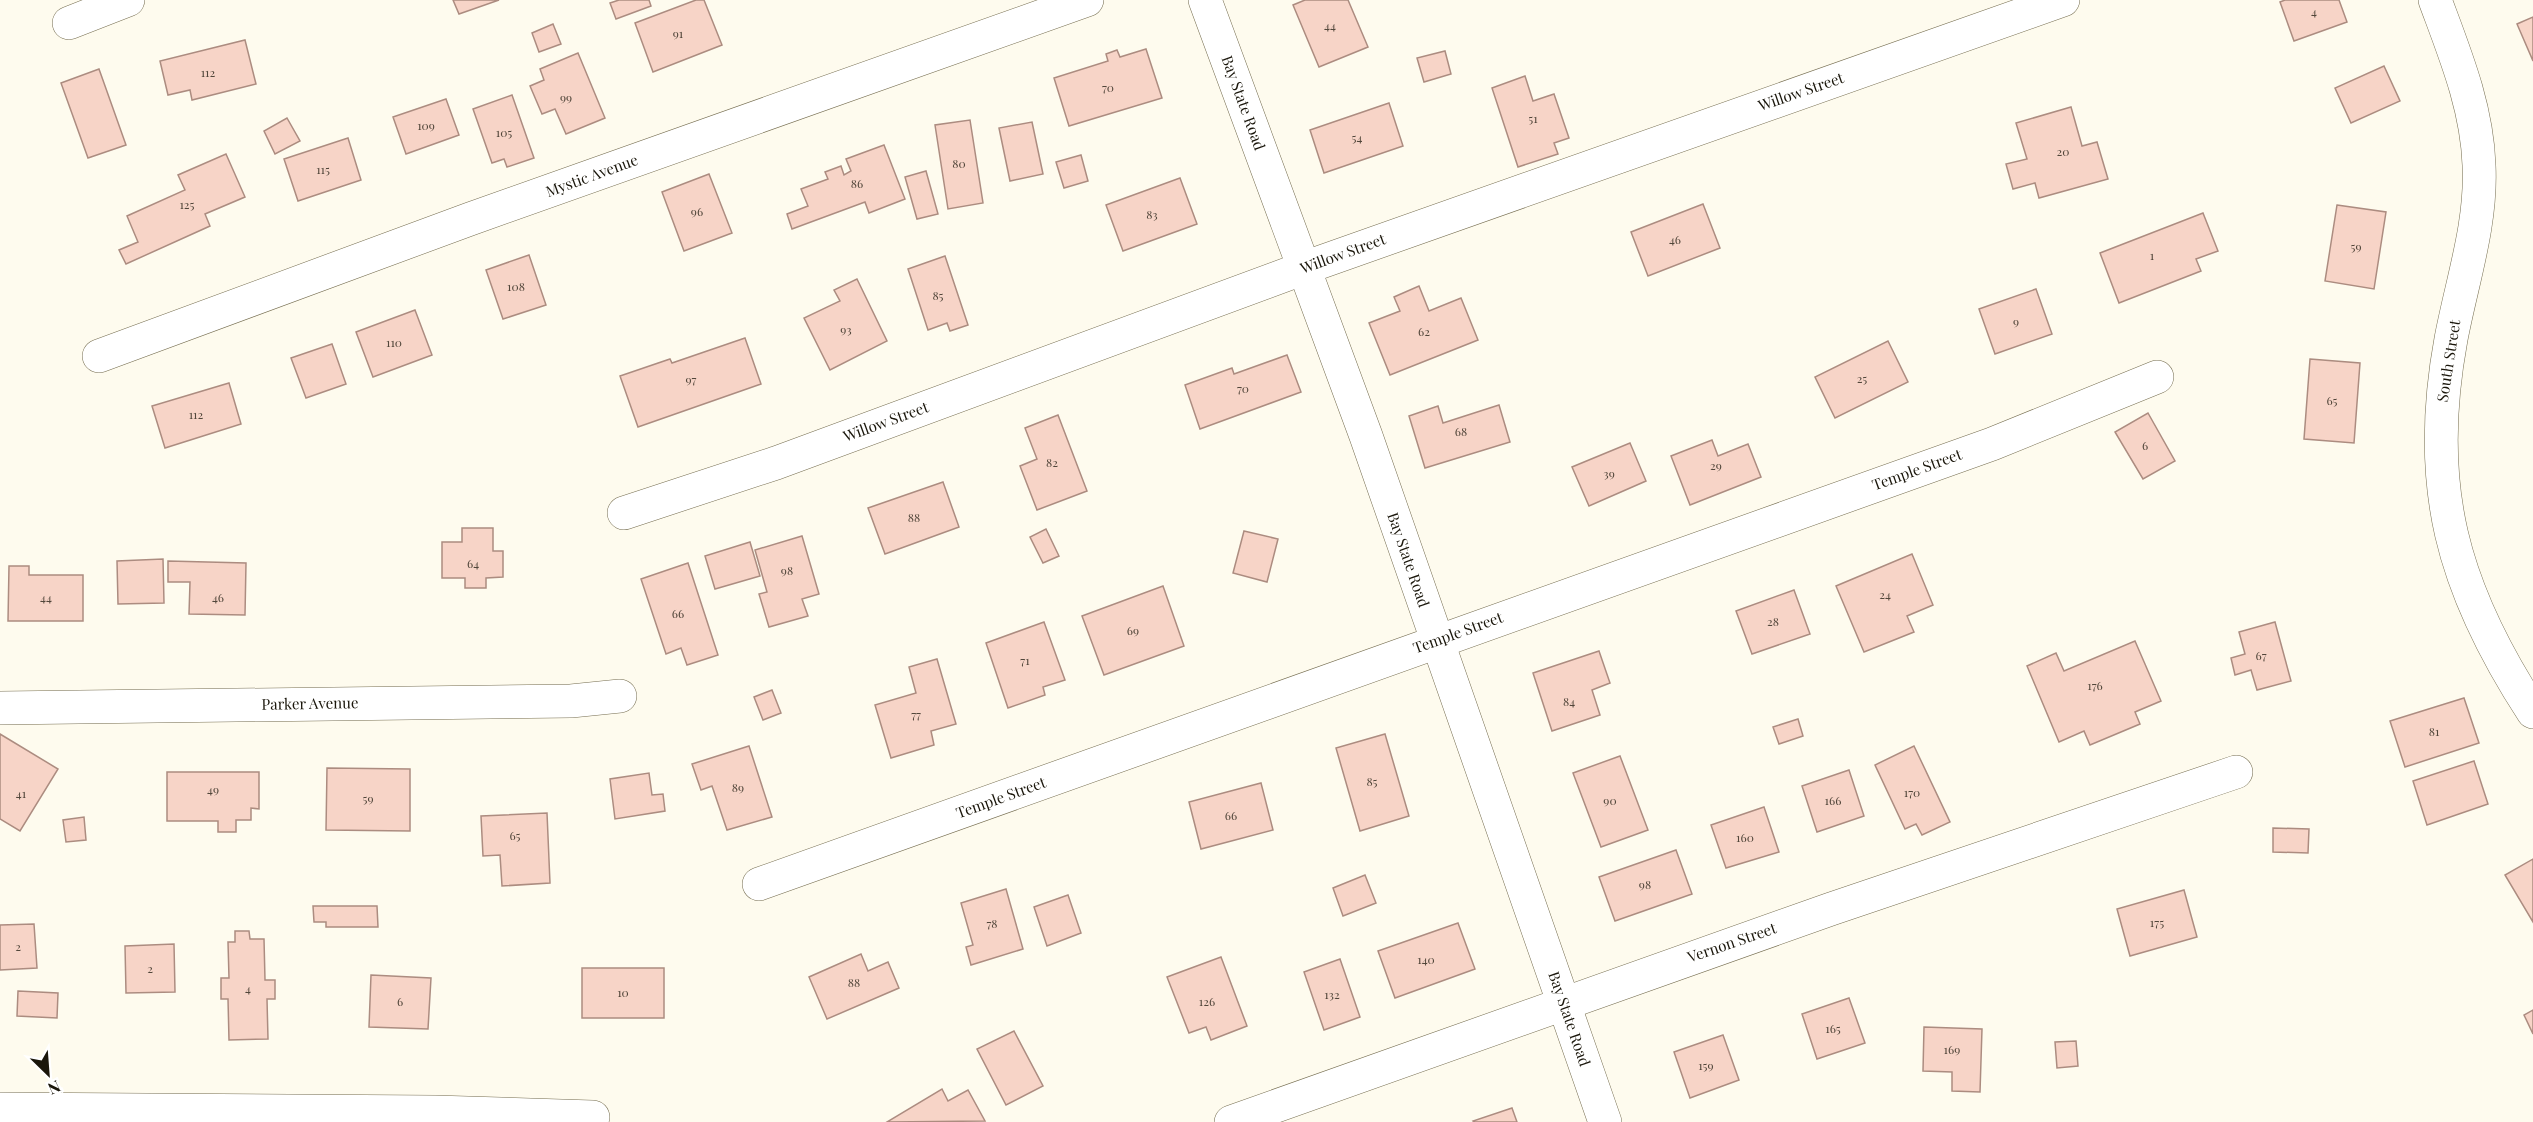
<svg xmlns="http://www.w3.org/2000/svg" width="2533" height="1122" viewBox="0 0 2533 1122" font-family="'Playfair Display',serif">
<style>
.building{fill:#f7d4c7;stroke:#ac8c80;stroke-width:1.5}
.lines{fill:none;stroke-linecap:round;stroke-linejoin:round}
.minor-casing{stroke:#766e51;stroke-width:34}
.minor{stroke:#fff;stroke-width:33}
.labels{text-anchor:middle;stroke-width:5;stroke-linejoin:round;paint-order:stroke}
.number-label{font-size:12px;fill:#51463a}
.street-label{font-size:15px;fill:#1a160b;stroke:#fff}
</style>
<rect width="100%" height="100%" fill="#fefbee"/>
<g class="building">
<path d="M453 0H499L459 14Z"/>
<path d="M619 0H649L651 6 616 19 610 3Z"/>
<path d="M696 0H704L722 45 653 72 635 23Z"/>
<path d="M1305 0H1348L1368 47 1319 67 1293 5Z"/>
<path d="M2285 0H2339L2347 22 2294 41 2280 2Z"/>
<path d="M2533 17V61L2517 24Z"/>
<path d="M553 24 561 44 539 52 532 33Z"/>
<path d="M245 40 256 84 192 100 190 90 168 95 160 61Z"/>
<path d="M1146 49 1162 98 1069 126 1054 78 1108 61 1106 54 1117 50 1120 57Z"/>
<path d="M1445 51 1451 74 1424 82 1417 58Z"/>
<path d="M578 53 605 118 566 134 555 109 542 114 530 86 544 80 540 69Z"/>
<path d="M2384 66 2400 101 2351 123 2335 88Z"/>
<path d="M99 69 126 145 88 158 61 83Z"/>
<path d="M1525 76 1533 101 1554 94 1569 138 1554 143 1558 154 1518 167 1492 88Z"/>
<path d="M512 95 534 158 507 167 504 159 492 163 473 109Z"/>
<path d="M446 99 459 135 406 154 393 117Z"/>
<path d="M1389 103 1403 146 1324 173 1310 130Z"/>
<path d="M2071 107 2082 146 2097 142 2108 179 2039 198 2035 183 2013 189 2006 164 2027 159 2016 123Z"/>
<path d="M287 118 300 141 275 154 264 131Z"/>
<path d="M970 120 983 203 948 209 935 125Z"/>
<path d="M1032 122 1043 174 1010 181 999 128Z"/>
<path d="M348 138 361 180 298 201 284 159Z"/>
<path d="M884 145 905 199 869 213 865 202 792 229 787 214 808 206 801 189 828 179 825 172 841 166 844 175 851 171 846 159Z"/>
<path d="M226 154 245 197 205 214 210 226 126 264 119 250 138 242 127 216 185 190 178 175Z"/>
<path d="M1081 155 1088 181 1064 188 1056 162Z"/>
<path d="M926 171 938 214 917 219 905 177Z"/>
<path d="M709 174 732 233 684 251 662 192Z"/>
<path d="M1180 178 1197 224 1123 251 1106 205Z"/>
<path d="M1703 204 1720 248 1648 276 1631 232Z"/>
<path d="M2337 205 2386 212 2374 289 2325 281Z"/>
<path d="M2203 213 2218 251 2196 259 2201 271 2119 303 2100 253Z"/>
<path d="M529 255 546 305 503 319 486 270Z"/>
<path d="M945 256 968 325 950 331 947 323 928 330 908 269Z"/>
<path d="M857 279 887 341 830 370 804 318 840 301 834 290Z"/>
<path d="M1419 286 1429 311 1461 298 1478 340 1390 375 1369 323 1400 311 1394 297Z"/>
<path d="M2036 289 2052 334 1995 354 1979 309Z"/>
<path d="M415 310 432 355 373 377 356 332Z"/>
<path d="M745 338 761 384 638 427 620 376 670 359 672 363Z"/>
<path d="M1888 341 1908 382 1835 418 1815 377Z"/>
<path d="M332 344 346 384 306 398 291 358Z"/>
<path d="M1287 355 1301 392 1200 429 1185 385 1232 368 1234 374Z"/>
<path d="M2310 359 2360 363 2354 443 2304 439Z"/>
<path d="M229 383 241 424 165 448 152 406Z"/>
<path d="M1499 405 1510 442 1425 468 1409 416 1438 406 1443 423Z"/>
<path d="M2148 413 2175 461 2143 479 2115 432Z"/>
<path d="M1058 415 1087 491 1037 510 1020 466 1037 459 1025 428Z"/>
<path d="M1712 440 1718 456 1748 444 1761 477 1690 505 1671 456Z"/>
<path d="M1630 443 1646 481 1589 506 1572 467Z"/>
<path d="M943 482 959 527 885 554 868 508Z"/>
<path d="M462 528H493V551H503V577L486 578V588H465V578H442V542H462Z"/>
<path d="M1046 529 1059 556 1043 563 1030 537Z"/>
<path d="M1244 531 1278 539 1267 582 1233 573Z"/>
<path d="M802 536 819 594 802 599 808 616 769 627 759 594 767 592 755 550Z"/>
<path d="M750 542 760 576 715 589 705 556Z"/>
<path d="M1912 554 1933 605 1907 616 1914 632 1864 652 1836 586Z"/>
<path d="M163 559 164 603 118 604 117 561Z"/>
<path d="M168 561 246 563 245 615 189 614 190 582H168Z"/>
<path d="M688 563 718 655 687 665 681 648 666 654 641 579Z"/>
<path d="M9 566H29V575H83V621H8Z"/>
<path d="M1163 586 1184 646 1104 675 1082 616Z"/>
<path d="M1794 590 1810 634 1752 654 1736 611Z"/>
<path d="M1044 622 1065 680 1043 687 1045 695 1008 708 986 643Z"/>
<path d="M2275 622 2291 681 2257 690 2251 670 2235 675 2231 658 2245 654 2239 632Z"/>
<path d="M2135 641 2161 701 2135 712 2140 724 2090 745 2084 731 2059 742 2027 666 2056 653 2064 671Z"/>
<path d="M1599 651 1610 683 1592 690 1600 715 1552 731 1533 673Z"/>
<path d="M937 659 956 724 931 731 934 745 891 758 875 705 916 693 909 667Z"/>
<path d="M772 690 781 713 763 720 754 697Z"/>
<path d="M2464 698 2479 743 2405 767 2390 721Z"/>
<path d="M1798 719 1803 736 1779 744 1773 727Z"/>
<path d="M0 734 58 769 20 831 0 819Z"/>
<path d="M1385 734 1409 816 1360 831 1336 748Z"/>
<path d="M749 746 772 817 727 830 712 786 701 790 692 764Z"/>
<path d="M1914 746 1950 822 1922 835 1916 824 1905 829 1875 765Z"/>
<path d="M1620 756 1648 830 1601 847 1573 773Z"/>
<path d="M2474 761 2488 804 2427 825 2413 781Z"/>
<path d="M327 768 410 769V831L326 830Z"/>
<path d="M1849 770 1864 816 1817 832 1802 786Z"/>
<path d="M167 772H259V809L251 808V820H236V832H218V821H167Z"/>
<path d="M649 773 652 795 663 794 665 811 615 819 610 779Z"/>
<path d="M1261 783 1273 830 1201 849 1189 802Z"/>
<path d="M1764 807 1779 852 1726 868 1711 825Z"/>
<path d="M547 813 550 883 502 886 500 855 483 856 481 816Z"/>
<path d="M84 817 86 840 66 842 63 820Z"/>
<path d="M2273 828 2309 829 2308 853 2273 852Z"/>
<path d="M1676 850 1692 894 1615 921 1599 877Z"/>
<path d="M2533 859V922L2505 875Z"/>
<path d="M1365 875 1376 903 1343 916 1333 888Z"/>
<path d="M1006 889 1023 949 971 965 966 947 973 945 961 903Z"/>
<path d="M2184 890 2197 937 2130 956 2117 909Z"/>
<path d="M1068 895 1081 933 1047 946 1034 907Z"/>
<path d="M313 906H377L378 927H326V922H314Z"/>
<path d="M1458 923 1475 969 1395 998 1378 951Z"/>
<path d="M34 924 37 968 0 970V925Z"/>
<path d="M235 931H249L250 939H264L265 980H275V999H267L268 1039 229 1040 228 999H221V978H229L228 942H235Z"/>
<path d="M174 944 175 992 126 993 125 946Z"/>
<path d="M861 954 868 971 888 962 899 988 827 1019 809 977Z"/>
<path d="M1221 957 1247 1026 1211 1040 1206 1027 1189 1033 1167 977Z"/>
<path d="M1340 959 1360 1017 1324 1030 1304 972Z"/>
<rect x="582" y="968" width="82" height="50"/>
<path d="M371 975 431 978 428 1029 369 1027Z"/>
<path d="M18 991 58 993 57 1018 17 1016Z"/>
<path d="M1849 998 1865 1043 1817 1059 1802 1014Z"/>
<path d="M2533 1010V1034L2524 1015Z"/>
<path d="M1924 1027 1982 1029 1980 1092 1952 1091V1072L1923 1071Z"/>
<path d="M1014 1031 1043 1086 1006 1105 977 1049Z"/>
<path d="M1723 1035 1739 1080 1690 1098 1674 1052Z"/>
<path d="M2076 1041 2078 1066 2057 1068 2055 1042Z"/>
<path d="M942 1089 948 1101 968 1090 985 1121 887 1122Z"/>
<path d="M1512 1108 1517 1122H1474L1473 1121Z"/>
</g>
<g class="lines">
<g class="minor-casing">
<g id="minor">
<path d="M1205 0 1366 436 1605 1122"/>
<path d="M2435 0C2455 54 2477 107 2479 165 2482 224 2462 281 2451 339 2424 485 2452 588 2533 712"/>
<path d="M69 23 128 0"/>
<path d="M99 356 470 219 1087 0"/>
<path d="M624 513 776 463 1304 268 2063 0"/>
<path d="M0 708 571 701 620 696"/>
<path d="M759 884 1992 444 2157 377"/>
<path d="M0 1109 435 1112 593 1117"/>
<path d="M1231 1122 1831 909 2236 772"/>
</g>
</g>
<use href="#minor" class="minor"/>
</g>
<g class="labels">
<g class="number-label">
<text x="2314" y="16">4</text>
<text x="1330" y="30">44</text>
<text x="678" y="38">91</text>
<text x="208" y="77">112</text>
<text x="1108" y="92">70</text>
<text x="566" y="102">99</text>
<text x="1533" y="123">51</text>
<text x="426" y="130">109</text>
<text x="504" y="137">105</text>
<text x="1357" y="142">54</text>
<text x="2063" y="156">20</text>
<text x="959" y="168">80</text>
<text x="323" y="174">115</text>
<text x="857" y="188">86</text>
<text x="187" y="209">125</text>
<text x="697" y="216">96</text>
<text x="1152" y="219">83</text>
<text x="1675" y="244">46</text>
<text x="2356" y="251">59</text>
<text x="2152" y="260">1</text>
<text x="516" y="291">108</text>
<text x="938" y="300">85</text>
<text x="2016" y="326">9</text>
<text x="846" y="334">93</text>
<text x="1424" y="336">62</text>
<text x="394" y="347">110</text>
<text x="1862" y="383">25</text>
<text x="691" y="384">97</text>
<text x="1243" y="393">70</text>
<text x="2332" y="405">65</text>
<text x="196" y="419">112</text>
<text x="1461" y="436">68</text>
<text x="2145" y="450">6</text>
<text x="1052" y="467">82</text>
<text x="1716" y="470">29</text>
<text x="1609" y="478">39</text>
<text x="914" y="522">88</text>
<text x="473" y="568">64</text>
<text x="787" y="575">98</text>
<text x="1885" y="599">24</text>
<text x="46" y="602">44</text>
<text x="218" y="602">46</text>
<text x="678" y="618">66</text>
<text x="1773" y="626">28</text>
<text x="1133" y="635">69</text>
<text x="2261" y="660">67</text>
<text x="1025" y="665">71</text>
<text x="2095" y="690">176</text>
<text x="1569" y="706">84</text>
<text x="916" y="719">77</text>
<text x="2434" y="736">81</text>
<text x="1372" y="786">85</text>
<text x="738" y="792">89</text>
<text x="213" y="794">49</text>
<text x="1912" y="797">170</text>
<text x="21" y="798">41</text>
<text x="368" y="803">59</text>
<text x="1610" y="805">90</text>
<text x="1833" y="805">166</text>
<text x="1231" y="820">66</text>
<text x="515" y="840">65</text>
<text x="1745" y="842">160</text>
<text x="1645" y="889">98</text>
<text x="2157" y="927">175</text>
<text x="992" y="928">78</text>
<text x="18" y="951">2</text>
<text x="1426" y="964">140</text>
<text x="150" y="973">2</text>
<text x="854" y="987">88</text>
<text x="248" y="993">4</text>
<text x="623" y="997">10</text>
<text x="1332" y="999">132</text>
<text x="400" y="1006">6</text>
<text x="1207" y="1006">126</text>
<text x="1833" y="1033">165</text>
<text x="1952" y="1054">169</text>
<text x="1706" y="1070">159</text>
</g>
<g class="street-label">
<text transform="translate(1801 92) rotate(-19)" y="5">Willow Street</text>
<text transform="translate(1243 103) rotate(70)" y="5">Bay State Road</text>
<text transform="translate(592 176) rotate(-20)" y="5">Mystic Avenue</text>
<text transform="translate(1343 254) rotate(-20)" y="5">Willow Street</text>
<text transform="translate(2449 361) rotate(-81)" y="5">South Street</text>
<text transform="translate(886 422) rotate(-20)" y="5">Willow Street</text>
<text transform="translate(1917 470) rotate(-20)" y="5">Temple Street</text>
<text transform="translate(1408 560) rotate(71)" y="5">Bay State Road</text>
<text transform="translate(1458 633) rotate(-20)" y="5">Temple Street</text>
<text transform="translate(310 704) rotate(-1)" y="5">Parker Avenue</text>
<text transform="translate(1001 798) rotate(-20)" y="5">Temple Street</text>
<text transform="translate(1732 943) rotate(-19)" y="5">Vernon Street</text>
<text transform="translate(1569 1019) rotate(71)" y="5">Bay State Road</text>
</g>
</g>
<g transform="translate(48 1074) rotate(155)" stroke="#ffffff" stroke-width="4.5" paint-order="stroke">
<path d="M0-4.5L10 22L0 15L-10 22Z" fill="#1a160b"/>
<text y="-9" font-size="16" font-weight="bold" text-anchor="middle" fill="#1a160b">N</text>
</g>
</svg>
